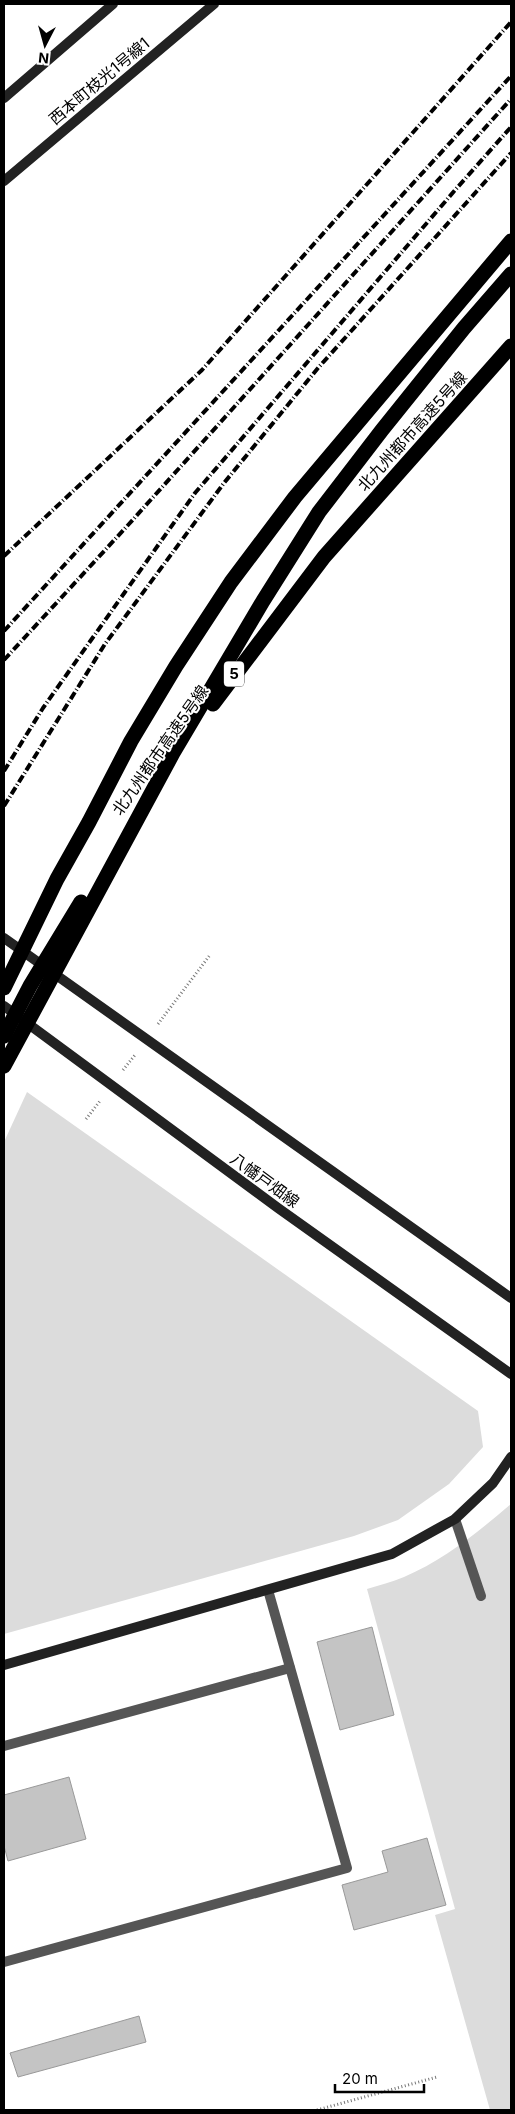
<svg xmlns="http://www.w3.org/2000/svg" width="515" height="2114" viewBox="0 0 515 2114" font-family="Inter,'Noto Sans JP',sans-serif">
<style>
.green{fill:#dcdcdc}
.building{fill:#c4c4c4;stroke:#999}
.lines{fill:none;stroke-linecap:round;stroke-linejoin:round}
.path{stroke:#777;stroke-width:3;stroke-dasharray:1 2.5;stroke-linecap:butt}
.lane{stroke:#555;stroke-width:10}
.secondary{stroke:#222;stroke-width:10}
.highway{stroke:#000;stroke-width:15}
.rail{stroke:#000;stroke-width:4;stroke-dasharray:8 2.5 1 2.5;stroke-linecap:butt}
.labels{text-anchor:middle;stroke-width:4;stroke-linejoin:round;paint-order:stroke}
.shield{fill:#fff;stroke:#4c4c4c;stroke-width:1}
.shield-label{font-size:15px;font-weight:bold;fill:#000}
.street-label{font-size:16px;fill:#000;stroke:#fff}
</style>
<rect width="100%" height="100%" fill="#fff"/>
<g class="green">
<path d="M27 1092 478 1411 483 1447 449 1484 398 1520 354 1536 4 1634V1142Z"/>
<path d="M511 1504V2110H490L435 1915 455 1909 367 1589C379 1585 392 1582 404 1577 444 1560 478 1532 511 1504Z"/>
</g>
<g class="building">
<path d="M372 1627 394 1715 340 1730 317 1642Z"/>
<path d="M69 1777 86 1839 8 1861 4 1846V1795Z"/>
<path d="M427 1838 446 1905 354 1930 342 1885 388 1872 382 1851Z"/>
<path d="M139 2016 146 2042 18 2077 10 2053Z"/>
</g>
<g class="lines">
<g class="path">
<path d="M158 1024 210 955"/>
<path d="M123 1070 135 1055"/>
<path d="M86 1119 100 1101"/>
<path d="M317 2110 437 2077"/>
</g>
<g class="lane">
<path d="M455 1519 481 1596"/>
<path d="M4 1746 290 1668"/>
<path d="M4 1962 347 1868 268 1590"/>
</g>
<g class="secondary">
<path d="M4 98 113 4"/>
<path d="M4 181 214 4"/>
<path d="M4 938 511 1298"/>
<path d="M4 1006 278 1208 511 1374"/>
<path d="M4 1665 392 1554 455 1519 493 1483 511 1457"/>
</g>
<g class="highway">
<path d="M213 704 324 557 511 346"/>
<path d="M4 988 57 879 89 822 131 741 176 666 231 582 295 497 511 241"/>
<path d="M4 1036 30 986 81 902"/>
<path d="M4 1066 173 753 263 601 319 512 382 430 464 328 511 274"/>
</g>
<g class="rail">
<path d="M4 556 202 370 511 22"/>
<path d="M4 631 511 76"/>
<path d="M4 660 129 524 511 99"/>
<path d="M4 771 43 708 195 493 456 189 511 127"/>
<path d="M4 806 105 644 224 483 318 368 511 153"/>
</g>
</g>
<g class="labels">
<rect class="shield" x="224" y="661.5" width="20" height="25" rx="4"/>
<g class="shield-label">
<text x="234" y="679">5</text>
</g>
<g class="street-label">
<text transform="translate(99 81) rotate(-40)" y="6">西本町枝光1号線1</text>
<text transform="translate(412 431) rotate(-48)" y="6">北九州都市高速5号線</text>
<text transform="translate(160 750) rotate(-55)" y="6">北九州都市高速5号線</text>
<text transform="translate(265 1180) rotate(36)" y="6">八幡戸畑線</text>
</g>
</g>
<rect width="515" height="2114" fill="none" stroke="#000000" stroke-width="10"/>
<g transform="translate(45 45) rotate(186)" stroke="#ffffff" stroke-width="4" paint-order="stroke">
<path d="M0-4L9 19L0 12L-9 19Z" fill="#000000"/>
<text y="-8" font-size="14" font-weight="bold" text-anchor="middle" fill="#000000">N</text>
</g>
<path d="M335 2084v8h89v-8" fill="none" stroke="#000000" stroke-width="2.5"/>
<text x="342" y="2084" font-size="15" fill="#000000" stroke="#ffffff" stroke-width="4" paint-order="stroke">20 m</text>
</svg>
